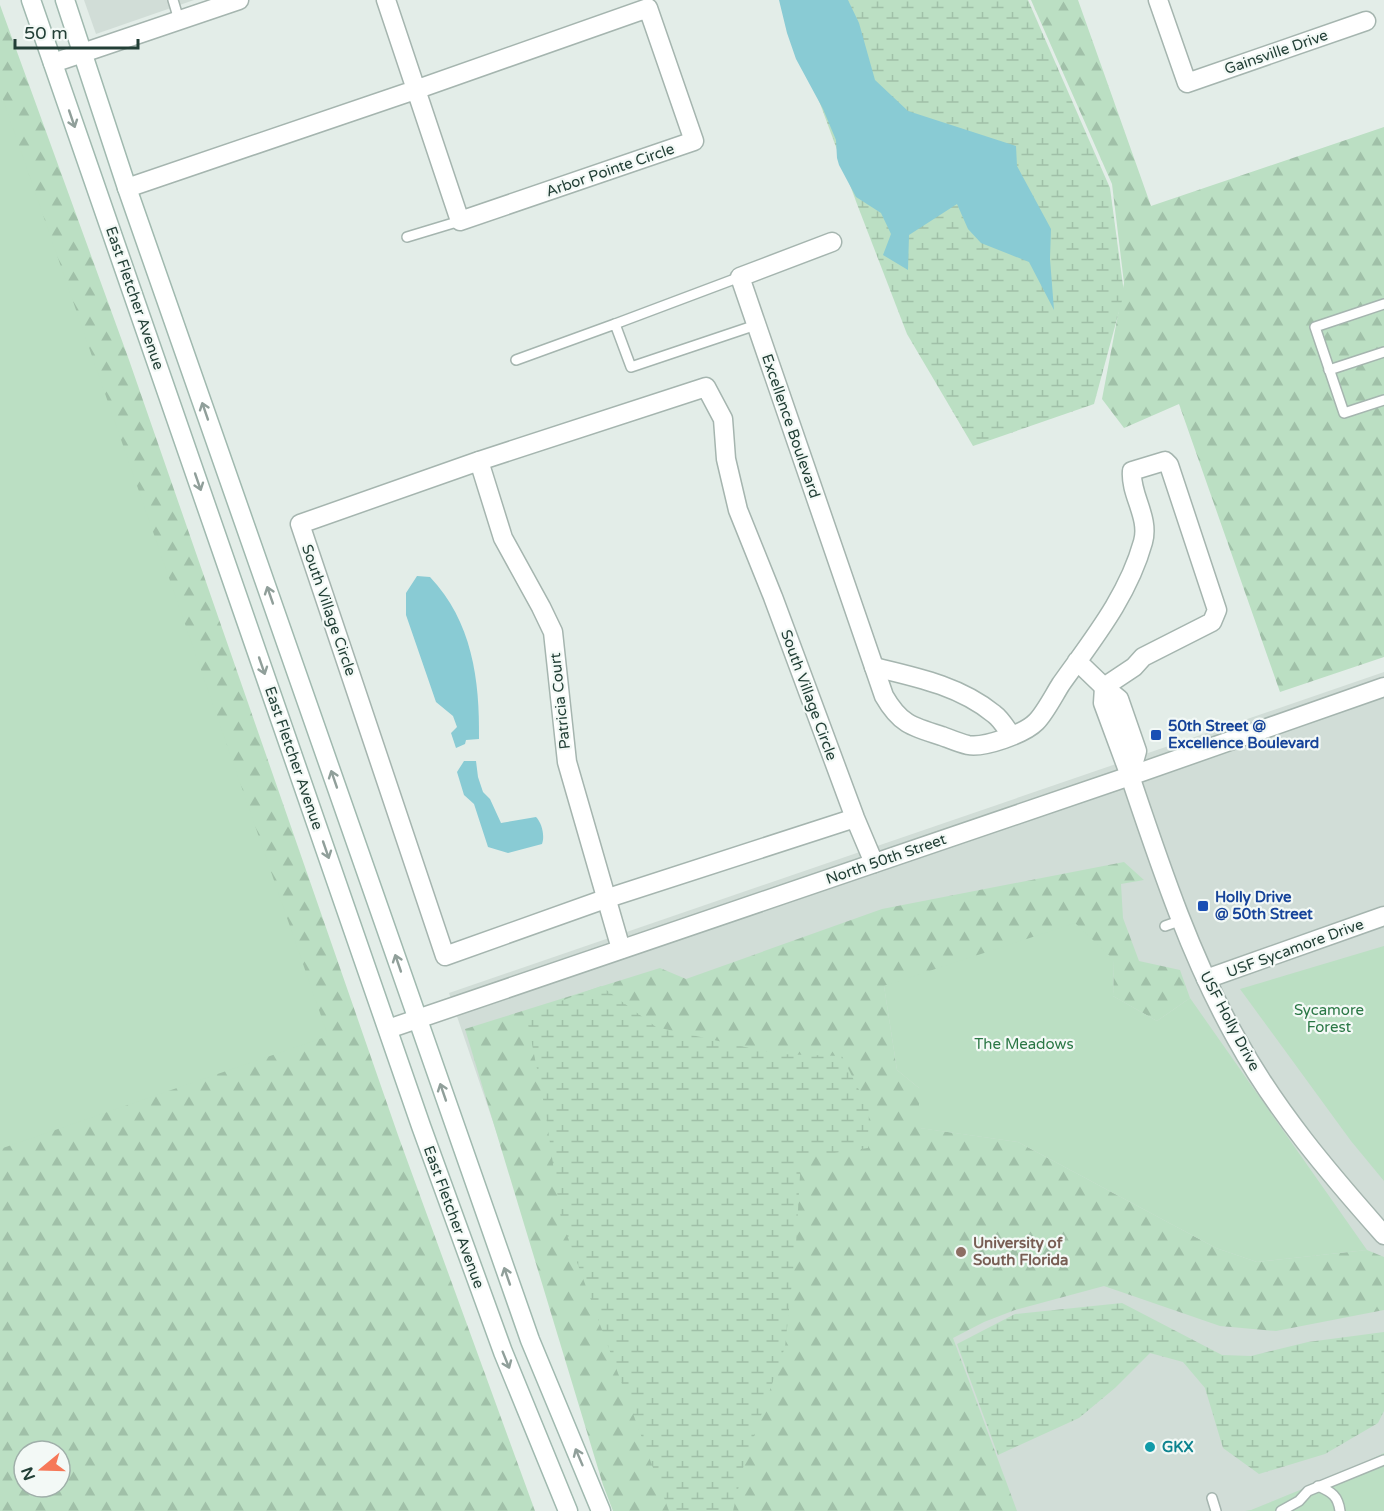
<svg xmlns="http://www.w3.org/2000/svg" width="1384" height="1511" viewBox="0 0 1384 1511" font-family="'Varela Round',sans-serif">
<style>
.built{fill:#d1ddd7}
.forest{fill:url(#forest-firs);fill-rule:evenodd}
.wetland{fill:url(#wetland-marsh)}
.green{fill:#bbdfc3}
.water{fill:#89cbd4}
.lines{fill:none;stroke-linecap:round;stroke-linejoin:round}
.service-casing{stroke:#a5b5af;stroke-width:12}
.minor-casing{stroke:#a5b5af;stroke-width:21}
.tertiary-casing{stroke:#a5b5af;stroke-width:21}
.secondary-casing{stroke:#a0b9af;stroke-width:21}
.service{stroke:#fff;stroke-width:9}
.minor{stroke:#fff;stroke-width:18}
.tertiary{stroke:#fff;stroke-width:18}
.secondary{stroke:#fff;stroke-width:18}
.oneway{stroke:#909f9a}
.transit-dot{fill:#1a4fb4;stroke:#f3f9f6;stroke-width:2}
.education-dot{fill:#8d6e63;stroke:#f3f9f6;stroke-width:2}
.culture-dot{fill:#0f9aa8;stroke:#f3f9f6;stroke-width:2}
.labels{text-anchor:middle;stroke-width:4.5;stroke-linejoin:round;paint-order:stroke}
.street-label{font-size:15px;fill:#223f36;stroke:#f3f9f6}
.transit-label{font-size:15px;font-weight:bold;fill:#164399;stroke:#f3f9f6;text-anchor:start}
.park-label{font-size:15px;fill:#2a7745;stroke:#f3f9f6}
.education-label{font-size:15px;font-weight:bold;fill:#785e54;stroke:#f3f9f6;text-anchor:start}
.culture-label{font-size:15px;font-weight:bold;fill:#0d838f;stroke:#f3f9f6;text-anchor:start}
</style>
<defs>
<pattern id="forest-firs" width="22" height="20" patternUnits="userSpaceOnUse" patternTransform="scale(1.5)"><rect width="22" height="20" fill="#bbdfc3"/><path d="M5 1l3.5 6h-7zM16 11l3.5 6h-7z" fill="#a0c0a8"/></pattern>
<pattern id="wetland-marsh" width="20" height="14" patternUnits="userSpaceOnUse" patternTransform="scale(1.5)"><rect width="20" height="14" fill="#bbdfc3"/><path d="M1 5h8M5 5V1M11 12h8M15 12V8" fill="none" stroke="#a0c0a8"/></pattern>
</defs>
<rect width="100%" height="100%" fill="#e3ede8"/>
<g class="built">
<path d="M84 0H194L96 34Z"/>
<path d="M1384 672V1511H626L449 993Z"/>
</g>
<g class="forest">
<path d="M1031 0H1078L1151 206 1384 127V657L1280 692 1179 404 1124 428 1102 399 1124 283 1112 184Z"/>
<path d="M0 5 129 360 399 1138 535 1511H0ZM24 1451H60V1487H24Z"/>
<path d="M1124 862 1144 880 1121 884 1123 918 1139 961 1180 970 1190 998 1157 1021 1113 996 1114 960 884 986 897 1070 919 1088 920 1128 1018 1142 1216 1248 1257 1262 1367 1250 1384 1257V1310L1276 1331 1220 1326 1104 1286 1015 1310 984 1322 953 1338 1017 1511H613L603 1485 465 1029 660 968 686 979 882 909Z"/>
</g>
<g class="wetland">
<path d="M782 0H1028L1110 188 1124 293 1094 404 973 446 907 334 857 204Z"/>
<path d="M601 986 656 1027 776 1054 842 1056 869 1110 868 1148 801 1158 796 1244 785 1347 744 1464 733 1511H669L561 1219 545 1109 526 1014Z"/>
<path d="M1122 1303 1222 1355 1251 1356 1308 1342 1384 1332V1411L1378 1423 1325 1454 1259 1474 1223 1448 1205 1388 1183 1362 1150 1353 1115 1388 1079 1418 998 1455 957 1344 1015 1314Z"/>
</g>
<g class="green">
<path d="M0 91 328 1036 0 1149Z"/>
<path d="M1075 923 1114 960 1113 996 1157 1021 1190 998 1367 1250 1257 1262 1216 1248 1018 1142 919 1128V1088L897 1070 884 986Z"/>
<path d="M1384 946V1181L1351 1141 1240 989Z"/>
<path d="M1384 1453V1511H1245L1251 1510 1349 1470Z"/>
</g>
<g class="water">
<path d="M779 0H848L859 23 875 80 908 111 1016 146 1017 166 1051 229 1050 259 1054 310 1029 262 981 243 968 229 957 204 909 235 908 270 883 255 891 234 881 213 856 197 839 165 837 158 836 140 823 109 796 59 787 33Z"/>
<path d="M417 576 430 577C472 621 480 680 479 739L466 740 465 744 456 748 451 733 457 727 453 716 436 702 406 615V593Z"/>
<path d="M464 761H476L478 777 483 792 490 799 501 823 536 817C542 823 545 836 542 844L508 853 488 847 474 804 464 795 457 772Z"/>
</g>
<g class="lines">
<g class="service-casing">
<g id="service">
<path d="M173 0 179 20"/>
<path d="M407 237 460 221"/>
<path d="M1384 304 1315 327 1344 413 1384 400"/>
<path d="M615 324 740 277"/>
<path d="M516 360 615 324 631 367 756 325"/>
<path d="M1329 370 1384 352"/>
<path d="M1165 926 1182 920"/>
<path d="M1318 1486C1332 1492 1338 1496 1340 1511"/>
<path d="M1212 1498 1216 1511"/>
<path d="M1281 1511 1299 1501 1308 1491 1384 1460"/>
</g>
</g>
<g class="minor-casing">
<g id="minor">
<path d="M1158 0 1187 83 1366 21"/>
<path d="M53 63 239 0"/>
<path d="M127 188 415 90 648 8 694 141 460 221 386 0"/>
<path d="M832 242 740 277 884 696C900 724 912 727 942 736 950 739 959 743 968 745 984 748 1024 734 1036 722 1045 713 1054 695 1061 684 1093 639 1128 596 1143 542 1150 517 1130 495 1132 471L1165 461 1169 465 1217 610 1212 622 1143 657 1134 667 1104 687 1077 661"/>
<path d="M479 461 503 538 541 607 553 632 567 762 621 949"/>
<path d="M874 667C916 677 960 686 994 714 1001 719 1006 728 1011 735"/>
<path d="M1104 687 1119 699 1137 751 1130 776 1103 703Z"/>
<path d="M855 818 605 899 445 956 300 524 479 461 706 387 723 419 726 459 738 510 773 597 855 818 874 863"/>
<path d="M1206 979 1384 916"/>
</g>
</g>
<g class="tertiary-casing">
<g id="tertiary">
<path d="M1130 776C1160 865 1190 956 1236 1038 1276 1111 1329 1173 1384 1235"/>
<path d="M388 1029 1130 776 1384 687"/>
</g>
</g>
<g class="secondary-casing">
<g id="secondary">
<path d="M31 0 421 1126 503 1352 568 1511"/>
<path d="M65 0 127 188 530 1340 601 1511"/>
</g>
</g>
<use href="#service" class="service"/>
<use href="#minor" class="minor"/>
<use href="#tertiary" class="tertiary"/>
<use href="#secondary" class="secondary"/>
</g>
<defs><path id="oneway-shaft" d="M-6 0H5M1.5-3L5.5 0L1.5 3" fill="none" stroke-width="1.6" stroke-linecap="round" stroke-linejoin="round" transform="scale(1.5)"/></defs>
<g class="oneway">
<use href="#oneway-shaft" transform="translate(72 119) rotate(71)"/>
<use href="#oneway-shaft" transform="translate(205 411) rotate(-109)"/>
<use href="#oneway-shaft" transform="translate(198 482) rotate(71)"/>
<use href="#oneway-shaft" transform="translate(270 595) rotate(-109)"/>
<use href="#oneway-shaft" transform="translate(262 666) rotate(71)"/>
<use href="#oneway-shaft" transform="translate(334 779) rotate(-109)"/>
<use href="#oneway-shaft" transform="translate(326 850) rotate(71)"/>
<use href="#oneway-shaft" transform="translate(398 963) rotate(-109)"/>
<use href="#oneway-shaft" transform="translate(443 1092) rotate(-109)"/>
<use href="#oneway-shaft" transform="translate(507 1276) rotate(-109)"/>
<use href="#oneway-shaft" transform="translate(506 1360) rotate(68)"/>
<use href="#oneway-shaft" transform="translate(579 1457) rotate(-113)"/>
</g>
<g class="transit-dot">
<rect x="1150" y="729" width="12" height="12" rx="3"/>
<rect x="1197" y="900" width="12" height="12" rx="3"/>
</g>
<circle class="education-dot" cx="961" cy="1252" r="6"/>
<circle class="culture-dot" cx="1150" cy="1447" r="6"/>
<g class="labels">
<g class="street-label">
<text transform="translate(1276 52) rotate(-19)" y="5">Gainsville Drive</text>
<text transform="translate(610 170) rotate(-19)" y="5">Arbor Pointe Circle</text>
<text transform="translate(135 298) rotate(71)" y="5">East Fletcher Avenue</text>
<text transform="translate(791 426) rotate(71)" y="5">Excellence Boulevard</text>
<text transform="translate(329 610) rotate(71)" y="5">South Village Circle</text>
<text transform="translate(809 695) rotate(70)" y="5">South Village Circle</text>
<text transform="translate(560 701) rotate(-96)" y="5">Patricia Court</text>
<text transform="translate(294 758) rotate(71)" y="5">East Fletcher Avenue</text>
<text transform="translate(886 859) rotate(-19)" y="5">North 50th Street</text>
<text transform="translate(1295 948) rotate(-20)" y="5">USF Sycamore Drive</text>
<text transform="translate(1230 1021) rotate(62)" y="5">USF Holly Drive</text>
<text transform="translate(454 1217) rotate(70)" y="5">East Fletcher Avenue</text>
</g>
<g class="transit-label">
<text x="1168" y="731">50th Street @<tspan x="1168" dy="17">Excellence Boulevard</tspan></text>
<text x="1215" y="902">Holly Drive<tspan x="1215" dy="17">@ 50th Street</tspan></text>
</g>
<g class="park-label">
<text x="1329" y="1015">Sycamore<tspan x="1329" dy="17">Forest</tspan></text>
<text x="1024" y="1049">The Meadows</text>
</g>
<g class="education-label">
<text x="973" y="1248">University of<tspan x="973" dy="17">South Florida</tspan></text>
</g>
<g class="culture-label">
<text x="1162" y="1452">GKX</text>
</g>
</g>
<g transform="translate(42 1469) rotate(251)"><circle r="28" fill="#f3f9f6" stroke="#9fafa9" stroke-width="1.5"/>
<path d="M0-4.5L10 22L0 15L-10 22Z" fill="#f67858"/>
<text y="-9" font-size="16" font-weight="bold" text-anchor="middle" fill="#223f36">N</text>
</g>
<path d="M15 39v9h123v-9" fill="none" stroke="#223f36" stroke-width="3"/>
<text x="24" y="39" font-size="18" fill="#223f36" stroke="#f3f9f6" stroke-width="4.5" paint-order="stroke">50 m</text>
</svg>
